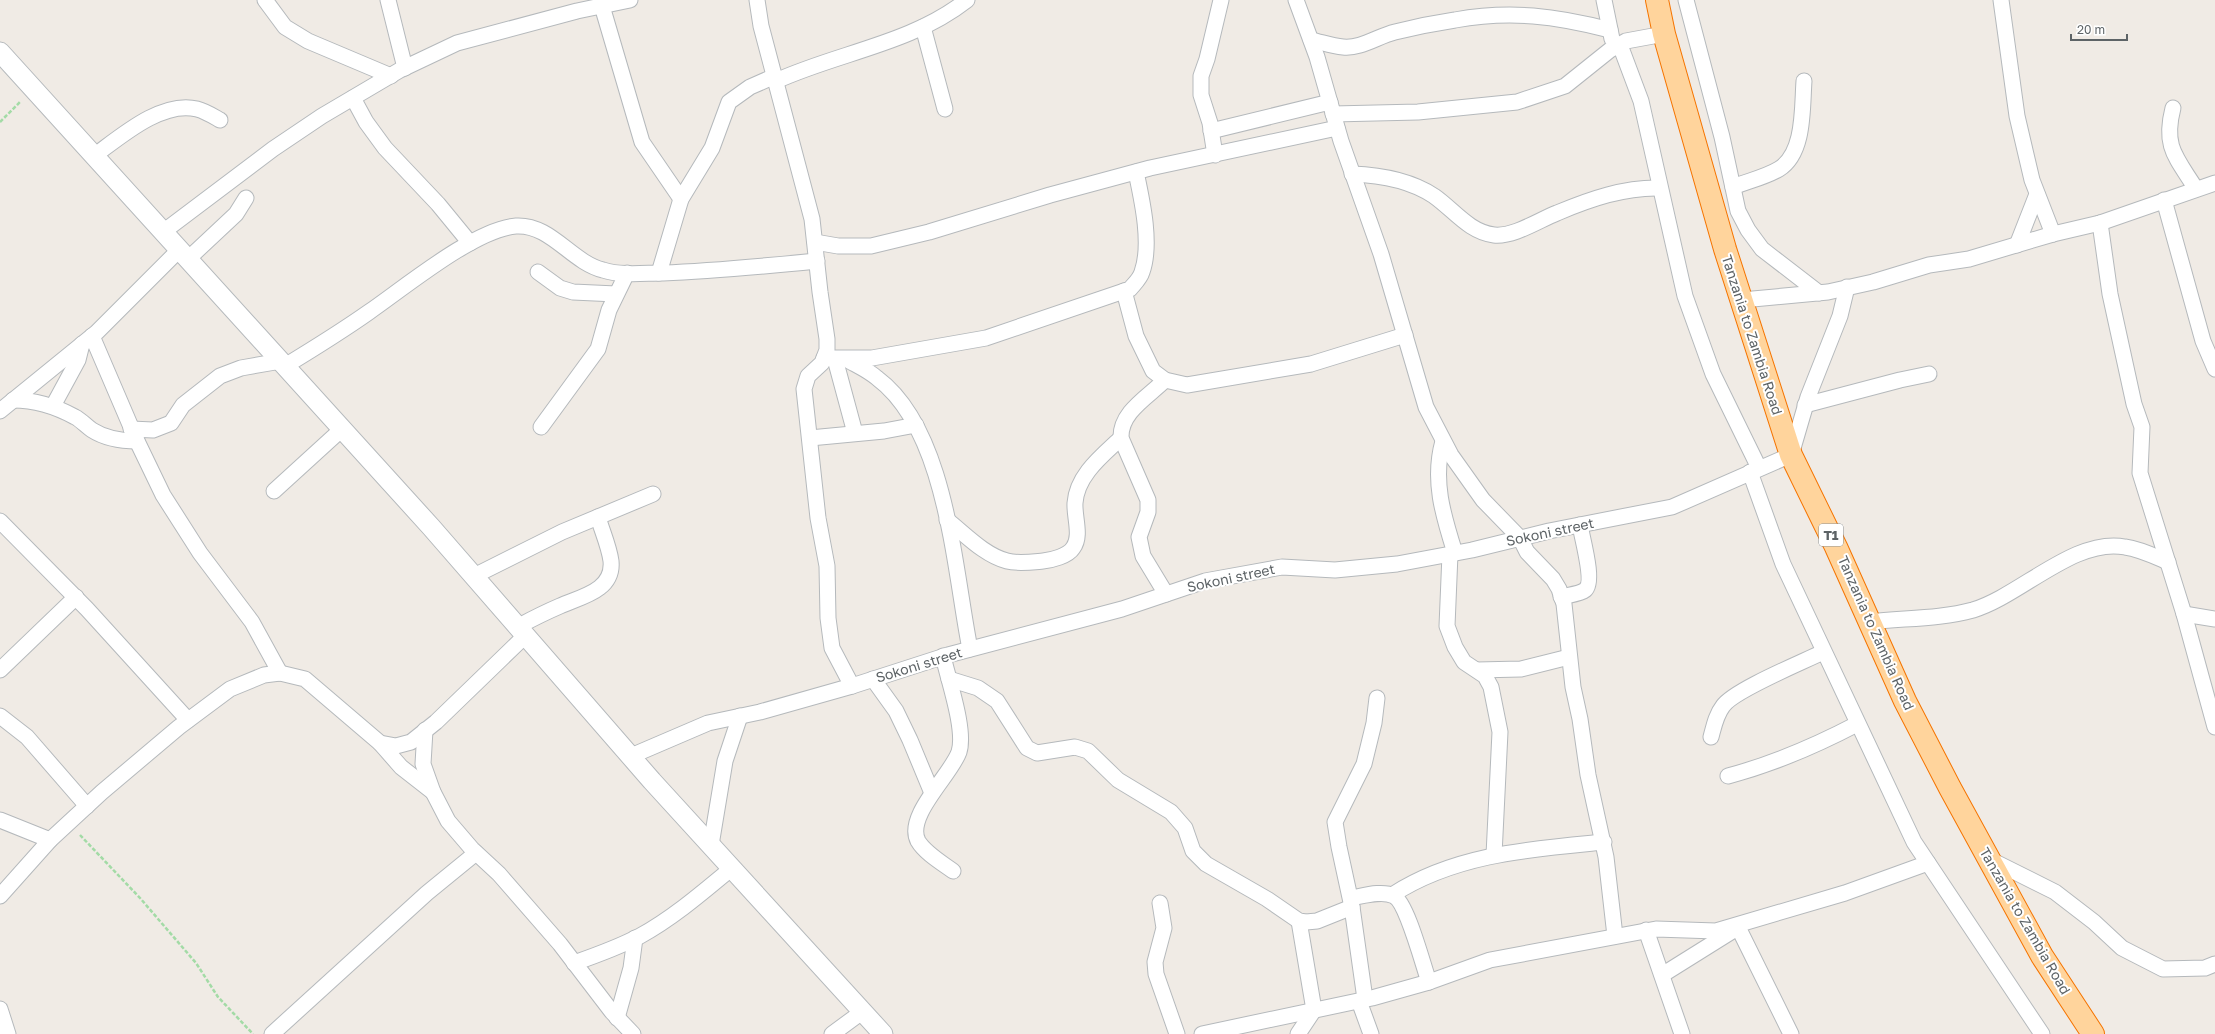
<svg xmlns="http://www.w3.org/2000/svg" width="2215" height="1034" viewBox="0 0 2215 1034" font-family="'Golos Text',sans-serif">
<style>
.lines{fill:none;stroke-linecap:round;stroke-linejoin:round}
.minor-casing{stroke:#b5b9bc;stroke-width:17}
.tertiary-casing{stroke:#b5b9bc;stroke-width:21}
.trunk-casing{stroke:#f57400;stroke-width:24}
.path{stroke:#a3dba6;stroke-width:2.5;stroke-dasharray:4 2;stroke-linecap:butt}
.minor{stroke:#fff;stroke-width:15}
.tertiary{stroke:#fff;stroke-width:19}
.trunk{stroke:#ffd49c;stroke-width:22}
.labels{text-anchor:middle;stroke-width:4;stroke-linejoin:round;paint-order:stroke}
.shield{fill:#fff;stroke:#8e9294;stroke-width:1}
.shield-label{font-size:13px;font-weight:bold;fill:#5d6366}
.street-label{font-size:14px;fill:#5d6366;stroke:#fff}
</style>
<rect width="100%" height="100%" fill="#f0ebe5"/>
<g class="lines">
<g class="minor-casing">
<g id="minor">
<path d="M265 0 285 27 308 41 391 76"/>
<path d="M388 0 405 68"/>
<path d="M757 0 761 26 812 219 820 292 827 339V350L822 363 808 376 804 389 818 518 827 566 828 618 832 648 852 686"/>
<path d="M1296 0 1317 57 1341 141 1381 254 1426 407 1451 455 1483 500 1520 538 1527 552 1553 579 1559 589 1564 604 1573 687 1580 719 1588 775 1606 857 1615 936"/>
<path d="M1604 0 1612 39"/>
<path d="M1686 0 1722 137 1738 211 1748 230 1762 249 1819 293"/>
<path d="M2001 0 2017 116 2032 180 2053 234"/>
<path d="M602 6 642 142 681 199"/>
<path d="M923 27 945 109"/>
<path d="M1311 40C1321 42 1332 46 1343 47 1361 49 1378 36 1395 32 1415 27 1435 23 1455 20 1511 10 1556 16 1610 30"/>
<path d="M1620 45 1641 101 1685 296 1713 374 1759 468"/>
<path d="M776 81C840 52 911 44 967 0"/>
<path d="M353 98 366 122 385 148 438 204 470 243"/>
<path d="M2173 108C2163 147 2176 157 2196 189"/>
<path d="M1333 114 1418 112 1517 102 1565 86 1610 50 1626 41 1664 34"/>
<path d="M1211 131 1330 102"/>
<path d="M1215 155 1210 123 1201 95V76L1207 59 1221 0"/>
<path d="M94 156C120 137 162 100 197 109 205 111 213 116 220 120"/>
<path d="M1352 174C1380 175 1410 180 1434 196 1454 210 1469 232 1494 235 1514 237 1539 220 1557 213 1590 199 1625 187 1660 188"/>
<path d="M1733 187C1748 181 1766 177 1779 169 1805 153 1802 107 1804 81"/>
<path d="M2164 200 2203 341 2215 369"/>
<path d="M2100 223 2110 294 2134 404 2142 427 2140 473 2184 614 2215 727"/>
<path d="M163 232 273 149 322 116 400 70 457 43 577 11 630 0"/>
<path d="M815 242 838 246H871L929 232 1050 195 1150 168 1337 128"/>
<path d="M2017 245 2037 194"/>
<path d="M188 259 236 214 246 198"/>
<path d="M538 272 560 288 573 292 616 294"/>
<path d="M659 273 681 199 712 148 729 102 750 87 775 76"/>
<path d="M1124 291 1136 336 1153 371 1165 380 1187 385 1311 364 1405 335"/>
<path d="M1742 300 1828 292 1873 282 1929 265 1969 259 2053 234 2100 223 2215 183"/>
<path d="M92 336 137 441 163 495 200 553 252 622 280 673"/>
<path d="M824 358H872L986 338 1130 289C1134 284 1140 279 1142 272 1152 244 1142 200 1136 172"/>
<path d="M835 359 855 433"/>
<path d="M846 359C856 365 868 370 877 378 947 430 954 569 970 649"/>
<path d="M285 366C313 349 342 331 369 312 404 288 475 229 516 226 551 224 571 262 603 270 622 276 644 273 663 273 715 271 766 266 817 261"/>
<path d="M1165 380C1148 397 1120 412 1121 438L1148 500V512L1139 537 1143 556 1166 594"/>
<path d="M13 400C36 400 55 406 75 417 81 420 86 426 92 430 106 439 121 441 137 441"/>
<path d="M1805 405 1900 380 1929 374"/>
<path d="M53 406 78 360 82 344"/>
<path d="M0 411 97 332 179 250"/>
<path d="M541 427 598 349 609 310 627 273"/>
<path d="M131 429 153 430 171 423 183 405 220 376 241 368 281 361"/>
<path d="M810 438 884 431 916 425"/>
<path d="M1443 441C1432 480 1443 515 1455 553"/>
<path d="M1750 472 1783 564 1914 842 2042 1034"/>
<path d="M274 491 342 429"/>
<path d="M947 520C965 534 984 555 1007 561 1018 564 1032 562 1043 561 1052 560 1068 556 1073 548 1082 536 1074 517 1075 503 1077 475 1102 456 1121 438"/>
<path d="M0 521 87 609 188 720"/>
<path d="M1450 554 1447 626 1455 647 1464 662 1485 676 1491 687 1500 732 1494 855"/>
<path d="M474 576 562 532 653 494"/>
<path d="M1561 597C1568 595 1580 594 1585 590 1595 582 1582 538 1580 525"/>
<path d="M2184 614 2215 619"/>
<path d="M1870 622C1904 618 1940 619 1973 610 2020 596 2075 537 2125 547 2140 549 2154 556 2168 562"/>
<path d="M519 626C532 619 546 612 560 606 580 597 614 591 611 561 609 546 602 531 598 517"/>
<path d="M943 656C948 679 966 730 959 752 951 775 905 816 918 841 925 853 942 863 953 871"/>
<path d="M0 670 76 597"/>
<path d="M1477 670 1521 669 1569 657"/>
<path d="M873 679 896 711 910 740 932 793"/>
<path d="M949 679 978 688 997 701 1027 748 1037 753 1075 747 1088 751 1118 780 1171 812 1185 828 1193 851 1206 864 1267 899 1299 921 1306 922 1317 921 1352 907"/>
<path d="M0 716 27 737 87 806"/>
<path d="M425 730 423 764 433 792 448 821 472 849 499 874 560 944 612 1012 633 1034"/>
<path d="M1711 737C1714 726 1716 715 1723 706 1734 690 1803 662 1823 652"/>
<path d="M380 743 401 767 433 792"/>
<path d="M631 756 708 723 760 712 852 686 948 655 1122 609 1205 581 1282 567 1335 570 1397 564 1472 550 1549 531 1672 507 1791 455 1808 397 1840 316 1847 287"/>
<path d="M1728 776C1773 764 1815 746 1857 724"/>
<path d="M0 820 50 840"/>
<path d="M711 845 725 761 740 716"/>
<path d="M1989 859 2055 892 2094 922 2122 948 2163 969 2205 968 2215 964"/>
<path d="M1392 895C1455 854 1531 849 1604 842"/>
<path d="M0 896 50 840 102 792 179 727 230 689 264 675 280 673 305 679 380 743 396 746 411 742 436 722 526 635"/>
<path d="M1351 898C1363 896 1382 890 1394 896 1407 903 1423 965 1429 982"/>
<path d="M1160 903 1164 928 1155 962 1156 974 1177 1034"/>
<path d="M1738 927 1791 1034"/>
<path d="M1646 930 1682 1034"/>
<path d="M574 963C597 955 619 947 640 936 673 918 703 892 732 868"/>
<path d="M1662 975 1734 930"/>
<path d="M1365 999 1352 907 1339 847 1335 822 1364 764 1374 723 1377 698"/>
<path d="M1359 1001 1371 1034"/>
<path d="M0 1009 8 1034"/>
<path d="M617 1018 631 968 635 938"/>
<path d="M272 1034 427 893 476 853"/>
<path d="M832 1034 862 1012"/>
<path d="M1202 1034 1372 998 1429 982 1490 960 1656 929 1716 931 1845 893 1928 863"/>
<path d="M1298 1034 1314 1010 1299 921"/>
</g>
</g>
<g class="tertiary-casing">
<path id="tertiary" d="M0 52 431 527 652 781 883 1034"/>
</g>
<g class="trunk-casing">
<path id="trunk" d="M1657 0 1664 34 1725 249 1791 455 1836 547 1905 701 1950 788 2042 956 2093 1034"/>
</g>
<g class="path">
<path d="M0 122 21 101"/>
<path d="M80 835 140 898 196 963 218 997 253 1034"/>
</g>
<use href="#minor" class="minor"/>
<use href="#tertiary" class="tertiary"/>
<use href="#trunk" class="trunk"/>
</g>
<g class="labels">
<rect class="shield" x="1819" y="524" width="24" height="22" rx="3"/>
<g class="shield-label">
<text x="1831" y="540">T1</text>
</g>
<g class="street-label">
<text transform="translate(1752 335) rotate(72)" y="5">Tanzania to Zambia Road</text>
<text transform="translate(1550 532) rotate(-12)" y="5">Sokoni street</text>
<text transform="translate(1231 578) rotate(-12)" y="5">Sokoni street</text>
<text transform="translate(1876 633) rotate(66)" y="5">Tanzania to Zambia Road</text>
<text transform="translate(919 665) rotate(-17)" y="5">Sokoni street</text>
<text transform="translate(2025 921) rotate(60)" y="5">Tanzania to Zambia Road</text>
</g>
</g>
<path d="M2071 34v6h56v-6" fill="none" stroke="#5d6366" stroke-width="2"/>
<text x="2077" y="34" font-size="12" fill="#5d6366" stroke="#ffffff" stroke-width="3" paint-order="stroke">20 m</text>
</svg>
